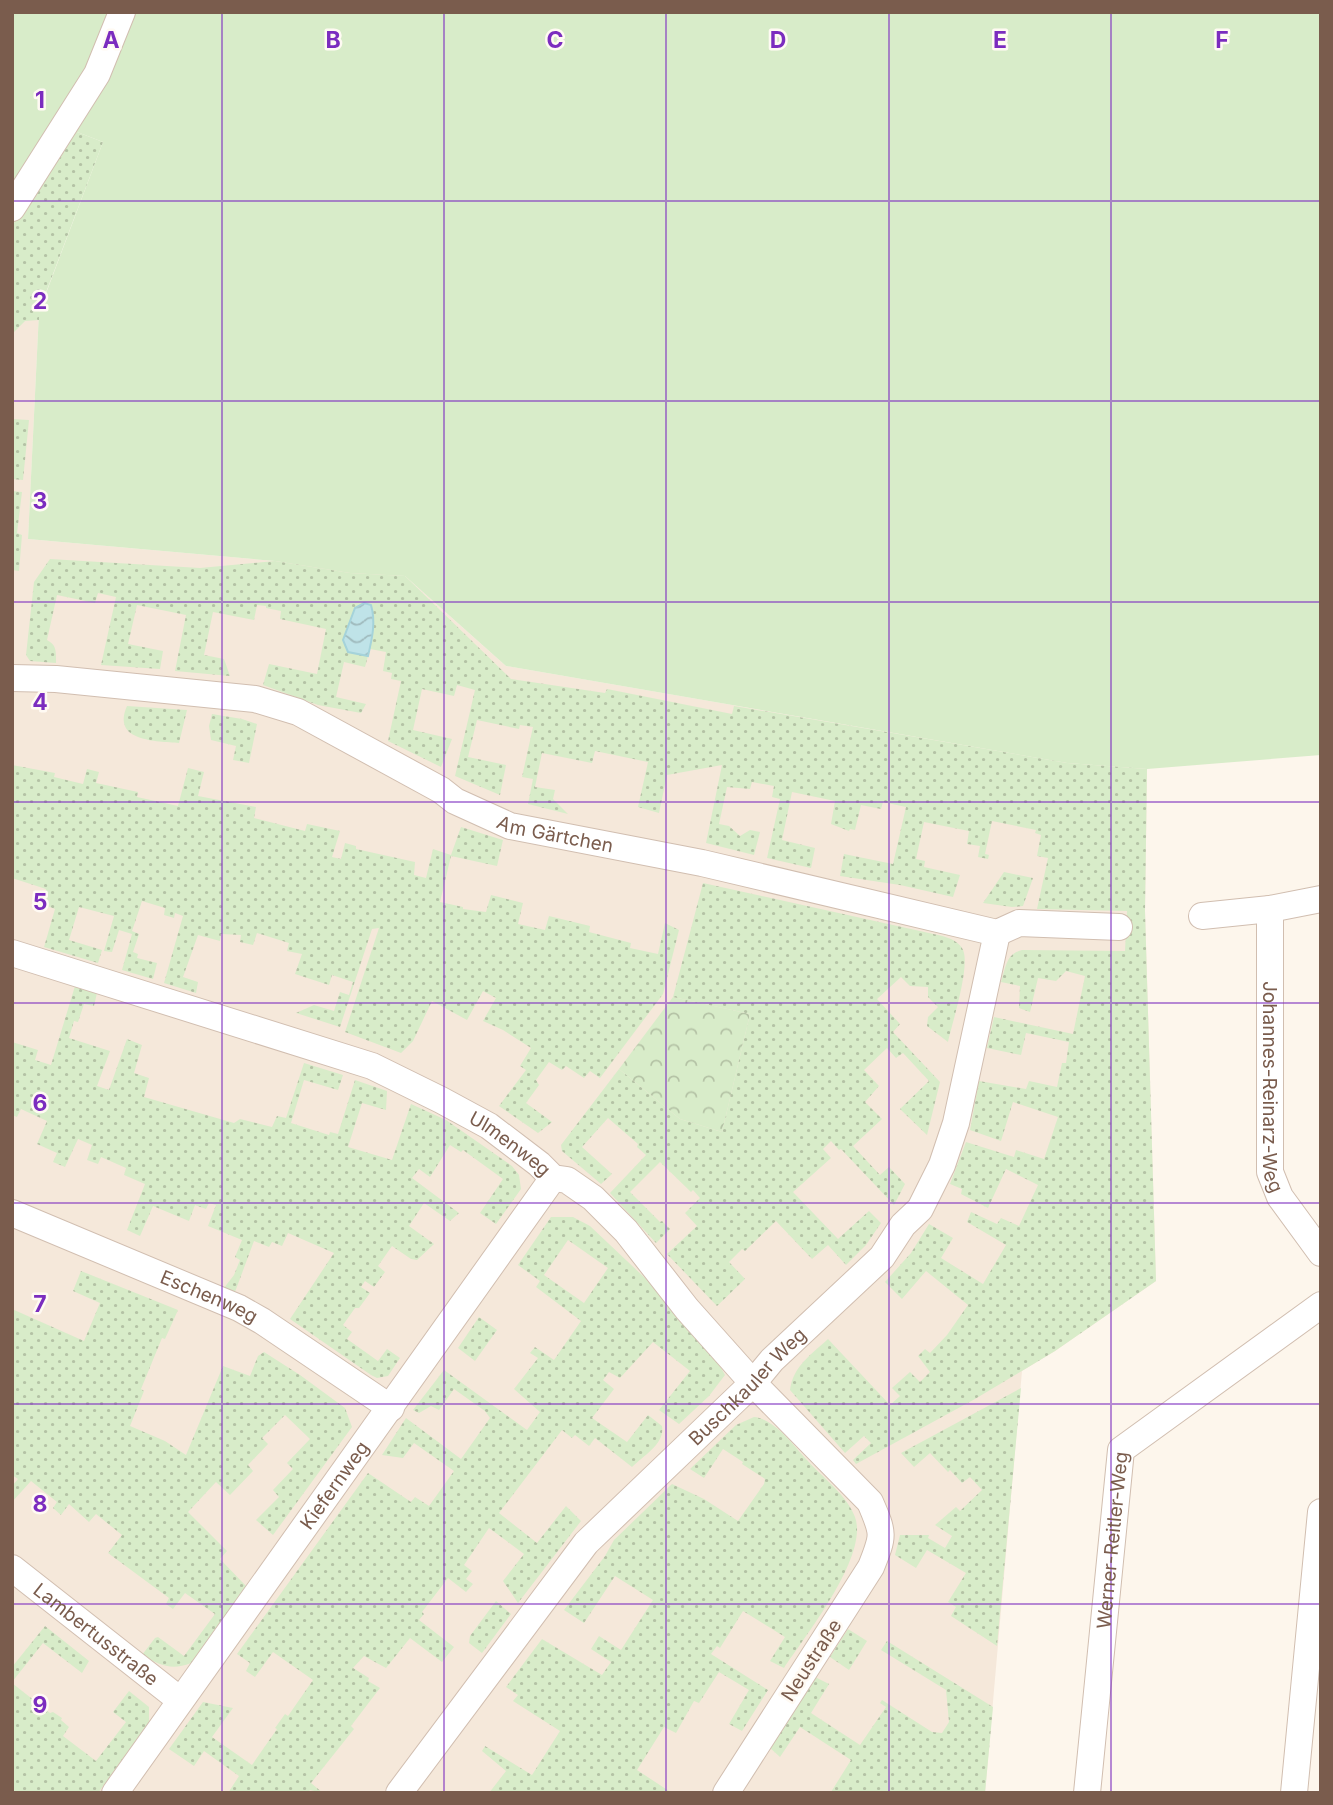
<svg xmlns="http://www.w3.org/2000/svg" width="1333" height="1805" viewBox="0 0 1333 1805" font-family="Inter,sans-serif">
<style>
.residential{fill:#f5e8da}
.grass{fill:#d8ecc9}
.park{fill:url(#park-crowns)}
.garden{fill:url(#garden-dots);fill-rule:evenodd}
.water{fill:url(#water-waves);stroke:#a5d3da;stroke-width:2}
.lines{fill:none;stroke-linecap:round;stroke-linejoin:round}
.street-casing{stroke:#d1beb0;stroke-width:28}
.street{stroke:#fff;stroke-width:26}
.grid{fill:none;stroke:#7b2cbf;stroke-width:2;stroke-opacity:0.55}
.labels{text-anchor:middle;stroke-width:5;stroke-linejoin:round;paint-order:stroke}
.street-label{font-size:19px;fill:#7a5c4d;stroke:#fffaf3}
.grid-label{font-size:23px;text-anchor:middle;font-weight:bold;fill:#7b2cbf;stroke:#fffaf3;stroke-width:5;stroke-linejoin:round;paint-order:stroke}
</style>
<defs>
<pattern id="park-crowns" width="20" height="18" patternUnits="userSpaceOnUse" patternTransform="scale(1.75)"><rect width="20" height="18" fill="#d8ecc9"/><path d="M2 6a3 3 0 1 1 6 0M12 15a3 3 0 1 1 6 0" fill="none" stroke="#b4c2a5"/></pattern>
<pattern id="garden-dots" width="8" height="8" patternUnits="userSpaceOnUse" patternTransform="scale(1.75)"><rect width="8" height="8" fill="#d8ecc9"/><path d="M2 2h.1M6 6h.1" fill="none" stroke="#b4c2a5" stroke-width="1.8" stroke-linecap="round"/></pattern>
<pattern id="water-waves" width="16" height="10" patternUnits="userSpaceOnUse" patternTransform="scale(1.75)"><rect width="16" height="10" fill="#bfe3e8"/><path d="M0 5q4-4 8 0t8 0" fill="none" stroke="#a0bbbe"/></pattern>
</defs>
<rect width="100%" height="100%" fill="#fdf6ec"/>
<path class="residential" d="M12 226 39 312 28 539 275 561 405 576 506 666 1067 763 1147 769 1145 911 1156 1281 1055 1351 1022 1371 985 1793H12Z"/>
<path class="grass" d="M12 12H1321V755L1147 769 1067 763 506 666 405 576 350 573 275 561 28 539 39 312 103 142 72 130 12 226Z"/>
<path class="park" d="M673 997 750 1014 722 1132 680 1119 619 1069Z"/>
<g class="garden">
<path d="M72 130 103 142 39 311V320L25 321 12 334V226Z"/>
<path d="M12 419 29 420 23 480 12 479Z"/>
<path d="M12 491 22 492 17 533 22 535 19 571 12 570Z"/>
<path d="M50 559 200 568 275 561 350 573 405 576 511 679 605 693 607 689 732 714 734 706 1067 763 1147 769 1145 911 1156 1281 1055 1351 975 1399 856 1464 853 1460 871 1443 864 1436 845 1453 790 1390C793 1366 811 1355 828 1339L890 1405 900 1396 892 1388 910 1372 920 1382 930 1372 918 1356 925 1349 930 1353 947 1335 968 1305 926 1271 902 1299 885 1282 911 1253 929 1224 953 1238 941 1258 983 1284 1006 1245 967 1222 971 1212 997 1224 1001 1218 1019 1226 1038 1185 1006 1169 988 1208 961 1194 962 1189 950 1184 966 1142 1014 1157 1016 1150 1044 1159 1058 1117 1013 1102 1001 1141 970 1130 979 1081 1026 1089 1029 1081 1057 1087 1062 1063H1066L1069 1042 1026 1033 1021 1055 987 1048 994 1017 1073 1034 1085 976 1066 971 1056 981 1038 978 1030 1012 1019 1008 1020 986 1001 982C1006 967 1006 954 1022 950L1125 951 1127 911 1037 909 1048 858 1037 856 1041 835 1035 833 1036 830 992 821 985 854 989 855 988 859 978 857 980 846 967 844 969 831 924 822 916 859 925 861 924 867 960 875 953 897 900 885 840 876 844 854 893 864 906 807 883 802 881 809 861 805 855 830 850 829 849 831 831 824 835 801 792 792 782 840 815 848 811 868 767 858 780 799 772 797 774 786 752 782 750 789 727 787 719 824 729 826 740 836 750 830 760 832 754 855 706 843 722 765 667 775 659 813 638 807 648 762 595 751 592 763 542 753 535 787 555 790 553 799 568 814 528 804 533 779 522 777 533 727 520 725 519 729 477 720 468 757 506 765 500 795 455 776 475 690 457 685 454 696 422 689 413 730 452 739 441 767 388 741 401 681 391 679 392 673 383 671 386 652 370 649 365 667 344 662 336 697 366 704 361 713 318 705 263 685 269 664 317 674 326 629 280 619 281 611 266 608V606L257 605 254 620 213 612 204 655 224 659 230 676 175 671 186 615 137 605 128 644 163 651 160 669 101 665 116 597 98 593 95 603 57 595 47 640C57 645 56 652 56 663L30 661 26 655 34 582Z"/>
<path d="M127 706 187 710 179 743C157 741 111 742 127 706Z"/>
<path d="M212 714 242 719 257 724 249 763 233 760 236 746 211 740 209 726Z"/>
<path d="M12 765 55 773 54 777 83 784 87 769 99 772 96 783 138 792 137 797 178 806 188 768 204 772 198 796 256 807 254 818 305 831 307 824 340 831 332 857 341 859 345 843 356 846V849L415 862 414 875 426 878 433 849 451 855 461 827 503 840 497 866 451 856 440 902 463 907V909L486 912 491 895 523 903 518 924 545 930 549 916 590 926 589 932 631 943 630 948 658 954 665 923 679 930 663 994 600 1078 590 1071 584 1078 566 1066 562 1070 549 1062 536 1080 539 1085 526 1103 552 1122 538 1133 499 1106 526 1070 520 1066 531 1048 503 1030 483 1021 496 998 483 991 467 1020 432 1001 413 1041 401 1053 345 1032 379 928 372 929 340 1027 296 1013 314 1005 334 1011 340 992 349 995 353 982 332 975 329 985 295 974 302 954 287 951 289 943 257 933 253 945 240 942 241 935 221 934 220 941 198 935 183 977 198 982 196 993 164 983 183 916 175 913 174 918 164 915 165 908 142 901 132 931 139 934 133 952 138 954 137 958 157 963 153 979 122 970 132 934 119 930 112 952 104 951 114 916 79 907 69 940 102 950 98 963 44 947 55 909 42 904 46 889 12 878Z"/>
<path d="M1004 872 1033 878 1023 906 1012 907 983 903Z"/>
<path d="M703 883 938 935C947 937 957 940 962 948 972 962 952 1023 948 1042L927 1026 928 1017 938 1007 928 997V987L910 986 901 977 877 999 900 1024 893 1032 940 1082 927 1135 900 1109 929 1081 903 1053 896 1058 887 1048 864 1070 879 1086 865 1102 882 1119 853 1146 880 1175 889 1167 905 1184 894 1205 841 1149 839 1150 831 1141 823 1149 831 1158 793 1192 838 1239 869 1211 881 1223 866 1245 846 1265 828 1245 812 1259 776 1221 745 1251 742 1249 729 1262 745 1279 717 1306 667 1254 697 1226 685 1213 700 1198 693 1190 691 1192 660 1162 630 1192 660 1222 662 1221 670 1229 656 1243 610 1193 646 1155 637 1147 638 1144 608 1118 582 1147 612 1174 601 1184 562 1151 561 1145 619 1069 680 1119 722 1132 750 1014 673 997Z"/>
<path d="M75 986 97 993 94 1006 84 1004 78 1022 74 1021 69 1038 110 1051 97 1086 109 1090 127 1039 142 1045 134 1073 149 1078 144 1097 234 1123 240 1119 272 1127 277 1116 286 1118 304 1063 343 1075 338 1090 304 1080 291 1123 329 1135 330 1132 338 1134 355 1080 387 1091 386 1110 362 1103 348 1147 392 1160 411 1104 446 1120 512 1166 519 1175 521 1189 496 1224 480 1213 503 1179 463 1150 461 1152 450 1145 430 1177 419 1169 412 1178 459 1213 450 1221 424 1203 409 1226 434 1244 417 1260 411 1259 392 1246 378 1266 385 1272 374 1287 365 1281 361 1287 370 1293 359 1308H355L343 1325 352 1332 347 1339 378 1361 387 1349 400 1358 388 1376 377 1378 371 1375 290 1319 334 1253 288 1233 282 1246 272 1242 269 1247 254 1241 235 1292 224 1288 234 1275 240 1260 235 1257 242 1240 208 1226 216 1205 209 1203 206 1209 195 1205 189 1221 153 1206 140 1236 127 1230 145 1184 124 1175 126 1168 101 1157 98 1164 87 1160 92 1145 78 1139 65 1167 53 1162 57 1153 37 1144 47 1121 21 1109 17 1117 12 1115V1042L38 1050 35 1060 51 1065Z"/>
<path d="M551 1217H573L590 1226 645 1278 720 1366 725 1375 709 1396 679 1424 659 1410 690 1371 653 1342 620 1378 609 1372 603 1380 614 1389 592 1418 627 1442 648 1415 662 1426C665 1444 644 1455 632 1467L595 1438 589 1446 575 1435 572 1438 562 1430 499 1513 537 1543 566 1506 581 1521 518 1603 503 1581 524 1554 489 1528 464 1565 472 1571 466 1579 473 1584 466 1592 448 1578 422 1612 424 1614 419 1620 454 1647 442 1662 410 1638 386 1668 364 1656 353 1668 369 1678 368 1681 380 1688 351 1726 354 1729 311 1783 323 1793 310 1790 308 1793H228L239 1776 204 1751 194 1766 169 1749 203 1702 233 1708 212 1737 252 1765 277 1729 275 1728 285 1714 288 1716 313 1680 273 1652 255 1677 246 1671 250 1663 237 1654 368 1473 411 1502 415 1497 429 1506 454 1471 414 1443 403 1458 382 1455 406 1418 461 1459 490 1418 485 1411 454 1389 439 1410 431 1406 419 1413 413 1410 444 1370 527 1430 540 1412 514 1389 538 1358 530 1353 535 1347 554 1360 581 1321 536 1287 540 1281 518 1265ZM568 1240 608 1268 584 1303 544 1275Z"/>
<path d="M81 1271 178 1310 165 1339 162 1338 141 1389 144 1391 130 1426 165 1441 186 1455 223 1366 250 1376 258 1356 264 1352 300 1375 345 1408 352 1427 273 1535 256 1520 279 1497 273 1490 293 1469 287 1463 310 1439 285 1415 262 1438 268 1444 248 1465 253 1471 230 1495 216 1482 188 1512 227 1551 220 1559 246 1586 191 1663C171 1671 160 1665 142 1655L155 1638 158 1637 184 1656 215 1614 185 1593 173 1609 166 1604 169 1598 108 1553 122 1535 96 1514 89 1522 69 1504 61 1515 53 1508 57 1502 31 1481 12 1502V1486L18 1479 12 1475V1309L84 1341 100 1303 73 1291Z"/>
<path d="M479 1317 497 1330 475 1361 458 1348Z"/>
<path d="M1021 1388 997 1646 951 1616 956 1607 948 1602 966 1573 927 1550 916 1568 895 1555 900 1535H929L928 1538 945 1548 952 1536 935 1525 956 1507 960 1511 982 1490 970 1477 962 1483 950 1470 948 1472 930 1453 914 1467 901 1453Z"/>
<path d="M754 1417C775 1419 793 1445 807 1460 822 1477 847 1495 855 1517 869 1556 806 1635 784 1668L770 1661 785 1637 743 1611 720 1648 717 1646 711 1654 768 1690 742 1731 729 1724 749 1690 719 1672 699 1703 694 1701 676 1733 664 1727 637 1770 672 1793H489L506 1771 482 1751 485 1746 532 1775 560 1731 513 1701 518 1695 506 1687 542 1639 602 1675 611 1662 591 1649 599 1636 621 1650 653 1600 615 1576 584 1623 564 1610 605 1556 614 1540 672 1484 704 1499 738 1521 764 1484 765 1479 742 1464 743 1462 723 1449 704 1478 690 1469 736 1425Z"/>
<path d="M496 1601 511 1614 482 1653 469 1643 470 1636Z"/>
<path d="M45 1626 89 1661 82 1673 43 1643 12 1682V1667Z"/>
<path d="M848 1629 867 1641 849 1670 830 1657Z"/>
<path d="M887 1641 993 1707 985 1793H828L831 1792 851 1760 800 1727 780 1757 769 1747 813 1676 829 1684 811 1713 860 1745 886 1707 880 1703 882 1700 932 1732 942 1733 949 1722 946 1690 881 1650Z"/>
<path d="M12 1683 50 1713 53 1712 62 1718 61 1720 69 1727 63 1736 96 1761 126 1722 113 1712 129 1691 149 1707V1722L98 1793H12Z"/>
</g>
<path class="water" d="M364 603 371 605C376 622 372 639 368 656L348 652 343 640 355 608Z"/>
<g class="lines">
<g class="street-casing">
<g id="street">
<path d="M12 208 97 74 122 12"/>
<path id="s1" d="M12 678 56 679 255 699 298 712 441 790 455 801 510 826 702 863 997 933 1019 923 1119 927"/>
<path id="s2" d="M1270 909V1172L1280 1197 1321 1253"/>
<path d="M1202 916 1270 909 1321 899"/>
<path id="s3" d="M12 953 372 1066 441 1100 489 1126 539 1164 553 1178 567 1180 593 1198 626 1231 687 1309 753 1383 870 1502C884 1534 884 1535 871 1567L726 1793"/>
<path id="s4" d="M12 1213 239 1308 262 1321 391 1408"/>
<path id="s5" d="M12 1568 180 1700"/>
<path id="s6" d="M115 1793 553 1178"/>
<path id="s7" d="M399 1793 586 1543 753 1383 772 1360 882 1257 903 1225 920 1209 942 1165 956 1123 997 933"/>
<path id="s8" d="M1087 1793 1121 1450 1321 1305"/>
<path d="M1294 1793 1321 1512"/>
</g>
</g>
<use href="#street" class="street"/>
</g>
<path class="grid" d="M222 12V1793M444 12V1793M666 12V1793M889 12V1793M1111 12V1793M12 201H1321M12 401H1321M12 602H1321M12 802H1321M12 1003H1321M12 1203H1321M12 1404H1321M12 1604H1321"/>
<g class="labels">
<g class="street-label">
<text dy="7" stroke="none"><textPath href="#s1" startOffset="576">Am Gärtchen</textPath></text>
<text dy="7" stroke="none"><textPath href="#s2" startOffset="178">Johannes-Reinarz-Weg</textPath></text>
<text dy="7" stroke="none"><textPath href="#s3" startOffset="536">Ulmenweg</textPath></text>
<text dy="7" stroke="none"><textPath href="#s4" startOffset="214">Eschenweg</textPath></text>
<text dy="7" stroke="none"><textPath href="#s7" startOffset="537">Buschkauler Weg</textPath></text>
<text dy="7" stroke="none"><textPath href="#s6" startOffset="378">Kiefernweg</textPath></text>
<text dy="7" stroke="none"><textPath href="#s8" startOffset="254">Werner-Reitler-Weg</textPath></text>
<text dy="7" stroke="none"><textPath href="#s5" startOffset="107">Lambertusstraße</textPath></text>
<text transform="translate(811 1660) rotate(-57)" y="7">Neustraße</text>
</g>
</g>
<g class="grid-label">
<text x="111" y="48">A</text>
<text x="333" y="48">B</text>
<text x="555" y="48">C</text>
<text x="778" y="48">D</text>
<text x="1000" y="48">E</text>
<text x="1222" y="48">F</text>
<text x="40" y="108">1</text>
<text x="40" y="309">2</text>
<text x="40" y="509">3</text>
<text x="40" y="710">4</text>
<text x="40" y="910">5</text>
<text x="40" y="1111">6</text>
<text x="40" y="1312">7</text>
<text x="40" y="1512">8</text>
<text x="40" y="1713">9</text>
</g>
<rect width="1333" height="1805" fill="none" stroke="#7a5c4d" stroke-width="28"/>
</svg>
